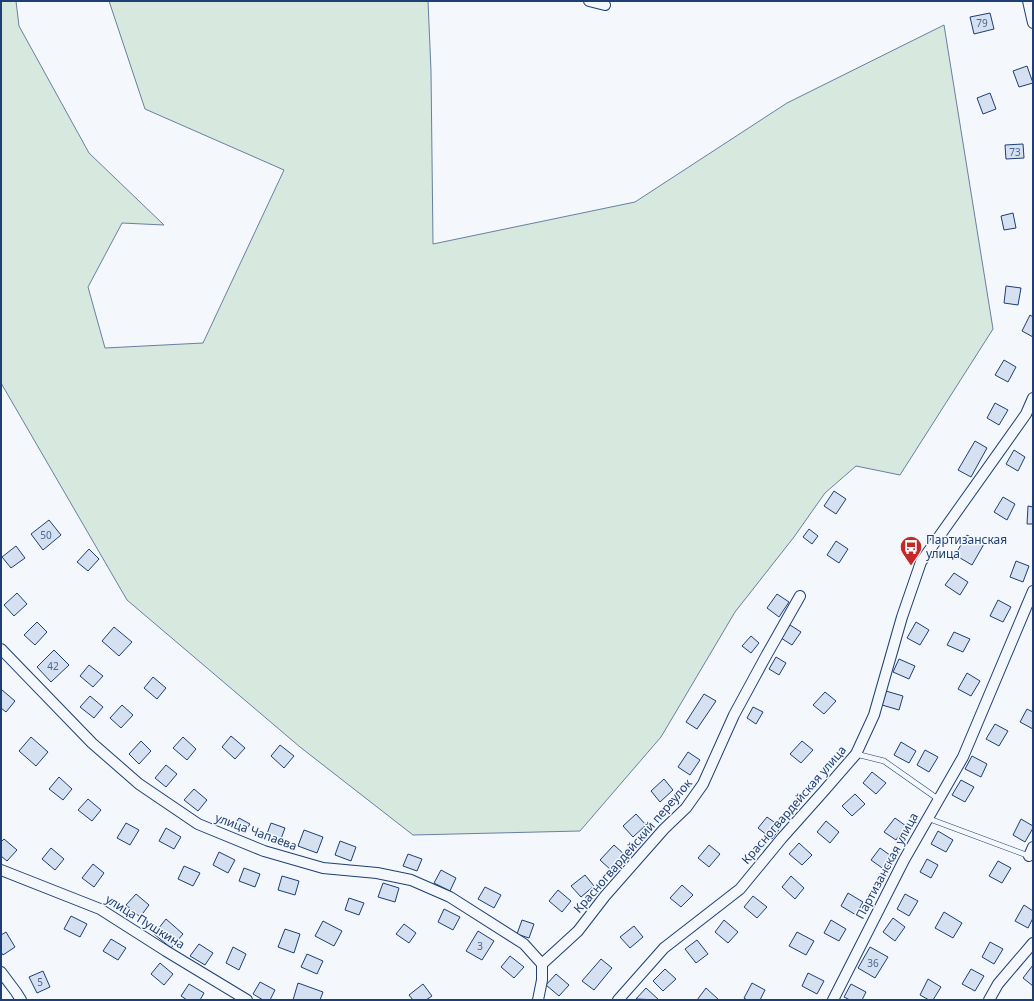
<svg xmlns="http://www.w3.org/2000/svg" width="1034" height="1001" viewBox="0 0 1034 1001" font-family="'Noto Sans',sans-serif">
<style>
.green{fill:#d7e8df;stroke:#687fa3}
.building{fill:#d5e0f0;stroke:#1d3f73}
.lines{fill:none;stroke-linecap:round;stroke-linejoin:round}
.service-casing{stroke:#1d3f73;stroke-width:6}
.minor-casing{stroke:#1d3f73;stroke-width:12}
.service{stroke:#f4f7fb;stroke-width:5}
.minor{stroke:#f4f7fb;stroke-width:10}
.labels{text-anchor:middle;stroke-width:3;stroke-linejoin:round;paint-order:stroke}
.number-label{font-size:10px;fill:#4b6792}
.poi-label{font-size:12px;fill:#1d3f73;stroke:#f4f7fb;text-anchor:start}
.street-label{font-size:12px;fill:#1d3f73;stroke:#f4f7fb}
</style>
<rect width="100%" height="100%" fill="#f4f7fb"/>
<path class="green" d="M1 1H16L19 26 89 153 164 225 122 223 88 287 105 348 203 343 284 170 145 109 109 1H428L431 71 433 244 635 202 787 103 944 25 993 329 900 475 856 466 825 493 794 537 735 612 661 737 580 831 413 835 300 747 127 600 1 383Z"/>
<g class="building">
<path d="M990 13 994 29 974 34 970 17Z"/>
<path d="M1027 66 1033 83 1019 87 1013 71Z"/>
<path d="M990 93 996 109 983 114 977 98Z"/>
<path d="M1023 144 1024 158 1006 159 1005 145Z"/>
<path d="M1013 213 1016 228 1004 230 1001 216Z"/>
<path d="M1006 286 1021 288 1018 305 1004 303Z"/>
<path d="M1030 315 1033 317V337L1022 331Z"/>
<path d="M1004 360 1016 367 1008 382 995 375Z"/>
<path d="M995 403 1008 410 999 425 987 418Z"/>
<path d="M975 441 987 448 971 477 958 470Z"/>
<path d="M1014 450 1025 457 1018 471 1006 464Z"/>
<path d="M834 491 846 499 836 514 824 506Z"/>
<path d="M1003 497 1015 504 1007 520 994 512Z"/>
<path d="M1028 506 1033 507V524H1027Z"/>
<path d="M49 520 61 535 43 550 31 534Z"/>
<path d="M809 529 818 536 812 544 803 537Z"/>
<path d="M967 535 984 544 972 565 955 555Z"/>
<path d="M836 541 848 549 839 563 827 555Z"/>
<path d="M16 546 25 558 11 568 2 557Z"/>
<path d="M89 549 99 559 88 571 77 562Z"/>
<path d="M1016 561 1029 566 1023 582 1010 577Z"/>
<path d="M954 573 968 582 960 595 945 585Z"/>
<path d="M17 593 27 604 14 616 4 605Z"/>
<path d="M777 594 789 602 779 617 767 608Z"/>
<path d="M998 600 1011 607 1003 622 990 616Z"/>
<path d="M37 622 47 632 35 645 24 635Z"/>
<path d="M916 622 929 630 920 645 907 638Z"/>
<path d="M790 625 801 632 792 645 781 638Z"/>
<path d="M114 627 132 642 119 656 102 641Z"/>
<path d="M954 632 970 639 963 652 947 645Z"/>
<path d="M751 636 759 643 751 653 742 646Z"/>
<path d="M54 650 69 665 51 682 37 667Z"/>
<path d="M776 657 786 663 779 675 769 669Z"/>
<path d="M899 659 915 666 909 679 893 672Z"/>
<path d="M89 665 103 676 93 687 80 676Z"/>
<path d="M967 673 980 681 971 696 958 689Z"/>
<path d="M153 677 166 688 157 699 144 688Z"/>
<path d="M2 690 15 701 6 712 1 708V691Z"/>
<path d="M886 691 903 696 899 710 882 705Z"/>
<path d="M825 692 836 701 824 714 813 705Z"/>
<path d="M704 694 716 701 697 729 686 722Z"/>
<path d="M90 696 103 707 94 718 80 707Z"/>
<path d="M122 705 133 715 121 728 110 718Z"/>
<path d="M753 707 763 712 756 724 747 718Z"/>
<path d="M1027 709 1033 712V729L1020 722Z"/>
<path d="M995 724 1008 731 999 746 986 739Z"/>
<path d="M231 736 245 748 235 759 222 747Z"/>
<path d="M31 737 48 752 36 766 19 751Z"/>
<path d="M183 737 196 749 187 760 173 748Z"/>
<path d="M141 741 151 751 139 764 129 754Z"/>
<path d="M802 741 813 750 801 763 790 754Z"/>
<path d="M901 742 916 751 909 763 894 755Z"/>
<path d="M280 745 294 756 284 768 271 756Z"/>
<path d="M925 750 938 757 929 772 917 765Z"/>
<path d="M688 752 700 760 690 775 678 767Z"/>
<path d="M972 756 987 764 981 777 965 769Z"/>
<path d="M166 765 177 774 166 787 155 778Z"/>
<path d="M872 772 886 783 876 794 863 783Z"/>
<path d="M59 777 72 789 63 800 49 789Z"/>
<path d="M664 779 673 790 660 802 651 791Z"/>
<path d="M961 780 974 787 965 802 952 795Z"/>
<path d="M194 789 207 800 198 811 184 800Z"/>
<path d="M855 794 865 804 852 816 842 806Z"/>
<path d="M88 799 101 810 92 821 78 810Z"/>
<path d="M636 814 646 825 633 837 623 826Z"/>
<path d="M767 817 781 827 772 839 758 828Z"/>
<path d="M239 818 250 824 244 833 233 827Z"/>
<path d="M895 818 906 826 896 840 884 832Z"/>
<path d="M1021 819 1033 826V828L1025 842 1013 835Z"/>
<path d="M826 821 839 832 830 843 817 832Z"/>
<path d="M126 823 139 830 130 845 117 838Z"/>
<path d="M271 823 285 828 279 844 265 839Z"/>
<path d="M166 828 181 837 174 849 159 841Z"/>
<path d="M304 830 323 837 317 853 298 846Z"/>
<path d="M938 831 953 840 946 852 931 844Z"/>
<path d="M4 839 17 850 7 861 1 856V842Z"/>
<path d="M340 841 356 847 351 861 335 855Z"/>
<path d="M799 843 812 855 802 865 789 854Z"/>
<path d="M614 845 626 856 612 871 600 860Z"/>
<path d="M709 845 720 854 709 867 698 858Z"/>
<path d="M51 848 64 859 55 870 42 859Z"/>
<path d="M880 848 894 858 885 870 871 860Z"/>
<path d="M219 852 235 860 228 873 213 865Z"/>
<path d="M408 854 422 859 417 871 403 866Z"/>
<path d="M927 859 938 865 931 878 920 872Z"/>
<path d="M998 861 1011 868 1002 883 989 876Z"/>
<path d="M93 864 104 873 94 887 82 878Z"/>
<path d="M184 866 200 873 193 886 178 879Z"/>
<path d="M244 868 260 874 255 887 239 881Z"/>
<path d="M441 870 456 878 450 891 434 883Z"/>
<path d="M585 875 594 886 581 897 571 886Z"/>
<path d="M282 876 299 881 295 895 278 890Z"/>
<path d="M791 876 804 888 795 899 782 887Z"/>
<path d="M383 883 399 888 395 902 378 897Z"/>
<path d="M682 885 693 895 681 907 670 898Z"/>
<path d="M485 887 501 895 494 908 478 899Z"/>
<path d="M558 890 571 901 562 912 549 901Z"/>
<path d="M848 893 863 902 856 915 841 906Z"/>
<path d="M136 894 149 905 140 917 126 905Z"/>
<path d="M905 894 918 901 909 916 897 909Z"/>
<path d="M753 896 767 907 757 918 744 907Z"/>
<path d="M349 898 364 903 359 915 345 910Z"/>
<path d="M1024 905 1033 911V918L1028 928 1015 921Z"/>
<path d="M444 909 460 917 453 930 438 922Z"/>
<path d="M944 912 962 923 953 938 935 928Z"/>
<path d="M71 916 87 924 80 937 64 929Z"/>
<path d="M893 918 905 927 895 941 883 932Z"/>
<path d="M166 919 183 934 171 948 154 934Z"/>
<path d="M522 920 534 924 529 938 517 934Z"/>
<path d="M724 920 738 932 728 943 715 932Z"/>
<path d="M831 920 846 929 839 941 824 933Z"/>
<path d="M323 921 342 931 334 946 315 936Z"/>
<path d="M404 924 416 933 409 943 396 934Z"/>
<path d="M634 926 643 937 630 948 620 937Z"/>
<path d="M285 929 300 934 294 953 278 947Z"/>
<path d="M478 931 494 941 482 960 466 951Z"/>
<path d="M6 932 15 947 3 955 1 952V935Z"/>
<path d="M797 932 814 941 806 955 789 946Z"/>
<path d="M111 939 126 948 118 960 103 951Z"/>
<path d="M697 940 708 954 696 963 685 949Z"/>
<path d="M990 942 1003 949 994 964 982 957Z"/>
<path d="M199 944 213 953 205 965 190 956Z"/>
<path d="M233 947 246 954 239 970 226 963Z"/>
<path d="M870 947 888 957 875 978 858 968Z"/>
<path d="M307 954 323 961 317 974 301 967Z"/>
<path d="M510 956 524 967 514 978 501 967Z"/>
<path d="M601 959 612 968 594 990 582 981Z"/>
<path d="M160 963 173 974 164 985 151 974Z"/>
<path d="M1033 965V986L1023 978Z"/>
<path d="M665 969 676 979 663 991 653 981Z"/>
<path d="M971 969 984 976 975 991 962 984Z"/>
<path d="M43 971 50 987 37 993 29 977Z"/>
<path d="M808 973 824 981 817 994 802 986Z"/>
<path d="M556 974 569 985 559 996 546 985Z"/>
<path d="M928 979 941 987 933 1000H929L920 995Z"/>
<path d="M260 982 275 990 270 1000H263L253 994Z"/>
<path d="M298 983 323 992 320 1000H293Z"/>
<path d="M752 983 765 990 760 1000H747L744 998Z"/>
<path d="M189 984 204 993 200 1000H187L181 996Z"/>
<path d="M423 984 432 996 426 1000H413L409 995Z"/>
<path d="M851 984 866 992 862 1000H850L844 997Z"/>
<path d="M646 988 659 1000 636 999Z"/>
<path d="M706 988 719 1000H697Z"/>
</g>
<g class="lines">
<g class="service-casing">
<g id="service">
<path d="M856 754 884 761 938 799"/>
<path d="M927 818 1029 856"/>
</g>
</g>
<g class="minor-casing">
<g id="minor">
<path d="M589 1 605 5"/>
<path d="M1028 1 1033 23"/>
<path d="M1 649 92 743 139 784 198 824 264 851 323 868 377 873 411 880 450 897 524 944 542 964"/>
<path d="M1029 856 1033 847"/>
<path d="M1 870 100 909 166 951 247 1000"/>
<path d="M1 972 16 992 21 1000"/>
<path d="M538 1000 542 980V964L578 931 605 896 664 829 686 808 703 784 734 715 766 656 800 596"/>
<path d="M618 1000 664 948 740 889 782 838 823 792 856 754 874 715 902 617 921 562 1026 414 1033 398"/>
<path d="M833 1000 904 860 963 757 1033 591"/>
<path d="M989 1000 998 984 1033 943"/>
</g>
</g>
<use href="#service" class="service"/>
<use href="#minor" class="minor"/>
</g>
<defs>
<g id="bus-pin" transform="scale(1.15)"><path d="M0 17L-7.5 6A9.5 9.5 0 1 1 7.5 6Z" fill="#c62828" stroke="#f4f7fb"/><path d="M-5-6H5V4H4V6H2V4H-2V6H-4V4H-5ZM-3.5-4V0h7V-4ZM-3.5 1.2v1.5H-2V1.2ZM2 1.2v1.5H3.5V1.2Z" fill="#fff"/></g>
</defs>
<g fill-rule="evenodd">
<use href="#bus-pin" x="911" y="547"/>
</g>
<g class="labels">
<g class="number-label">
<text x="982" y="27">79</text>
<text x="1015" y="156">73</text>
<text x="46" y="539">50</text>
<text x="53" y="670">42</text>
<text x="480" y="950">3</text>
<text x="873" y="967">36</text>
<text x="40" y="986">5</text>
</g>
<g class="poi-label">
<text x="926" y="544">Партизанская<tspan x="926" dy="14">улица</tspan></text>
</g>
<g class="street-label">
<text transform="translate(794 805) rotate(-49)" y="4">Красногвардейская улица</text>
<text transform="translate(256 832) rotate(20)" y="4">улица Чапаева</text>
<text transform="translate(633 846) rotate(-49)" y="4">Красногвардейский переулок</text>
<text transform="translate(887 866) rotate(-62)" y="4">Партизанская улица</text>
<text transform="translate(145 922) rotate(32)" y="4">улица Пушкина</text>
</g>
</g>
<rect width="1034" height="1001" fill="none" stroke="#1d3f73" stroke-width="4"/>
</svg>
